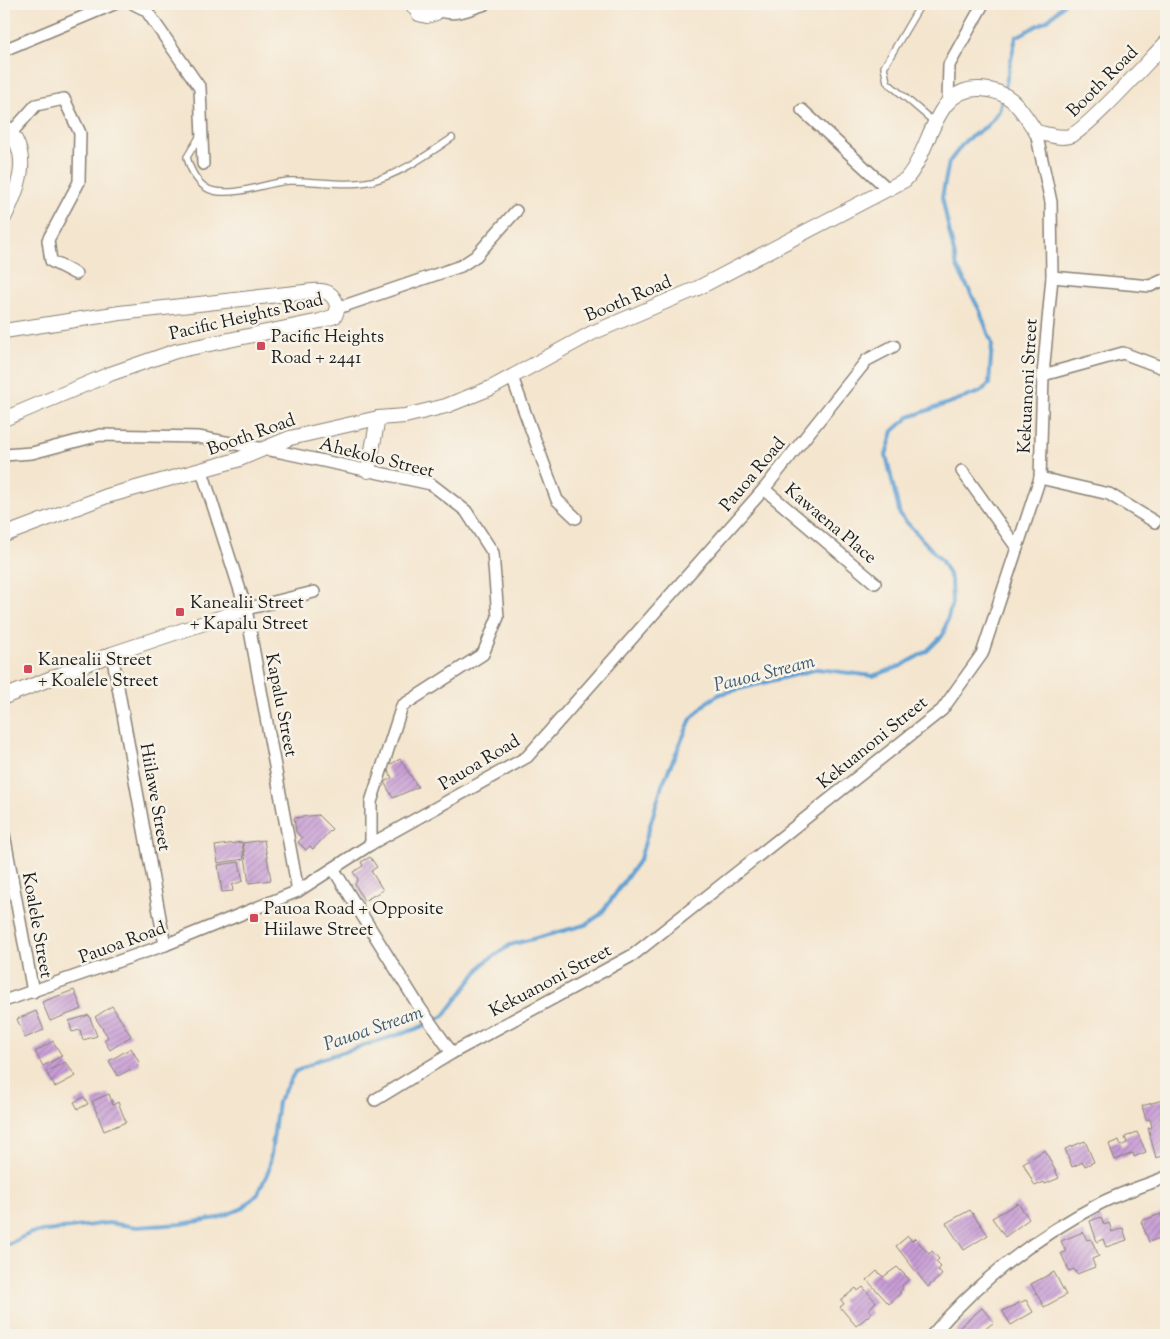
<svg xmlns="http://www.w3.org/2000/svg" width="1170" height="1339" viewBox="0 0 1170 1339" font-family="'Sorts Mill Goudy',serif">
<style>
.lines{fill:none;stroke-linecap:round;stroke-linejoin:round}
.stream{stroke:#60a1d3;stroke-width:4}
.building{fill:url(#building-hatch)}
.service-casing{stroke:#888075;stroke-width:8}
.minor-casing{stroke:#888075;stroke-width:14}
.tertiary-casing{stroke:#888075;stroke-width:16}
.service{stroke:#fff;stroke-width:5.5}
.minor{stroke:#fff;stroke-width:11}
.tertiary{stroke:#fff;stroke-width:14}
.poi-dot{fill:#d1495b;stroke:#f7f3e8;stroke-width:2}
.labels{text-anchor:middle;stroke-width:5;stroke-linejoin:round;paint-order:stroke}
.street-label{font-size:18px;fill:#1c1c1c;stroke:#f7f3e8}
.poi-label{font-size:18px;fill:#1c1c1c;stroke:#f7f3e8;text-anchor:start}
.water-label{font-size:19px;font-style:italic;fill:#3b586e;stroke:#f7f3e8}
</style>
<defs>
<pattern id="building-hatch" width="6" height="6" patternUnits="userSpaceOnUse" patternTransform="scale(1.25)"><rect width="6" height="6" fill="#c89dd6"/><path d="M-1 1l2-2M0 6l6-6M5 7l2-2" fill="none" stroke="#a27fad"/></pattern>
</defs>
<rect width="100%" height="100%" fill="#f7f3e8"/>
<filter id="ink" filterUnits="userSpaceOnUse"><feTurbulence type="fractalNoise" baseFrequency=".02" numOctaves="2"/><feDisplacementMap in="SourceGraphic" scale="10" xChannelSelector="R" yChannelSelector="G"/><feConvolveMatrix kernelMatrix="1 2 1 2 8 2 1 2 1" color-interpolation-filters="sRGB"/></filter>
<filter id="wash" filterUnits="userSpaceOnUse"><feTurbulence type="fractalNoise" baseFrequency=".0096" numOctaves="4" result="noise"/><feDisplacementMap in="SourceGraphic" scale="20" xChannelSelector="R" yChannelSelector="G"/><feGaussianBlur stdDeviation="1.12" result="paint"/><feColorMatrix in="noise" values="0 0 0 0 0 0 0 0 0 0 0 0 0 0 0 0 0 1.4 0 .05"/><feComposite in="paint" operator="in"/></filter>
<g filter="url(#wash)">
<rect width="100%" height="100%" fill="#f4e5ce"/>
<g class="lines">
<g class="stream">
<path d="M1004 92 1016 37 1048 20 1064 4"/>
<path d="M4 1246 31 1233 108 1223 137 1227 181 1224 218 1218 243 1208 258 1193 269 1170 278 1102 295 1072 318 1060 416 1029 444 1016 484 963 510 945 585 925 601 914 640 859 662 785 691 719 707 702 720 694 818 669 873 676 901 666 927 651 943 635 952 603 951 579 942 561 900 515 886 455 893 431 909 417 980 392 989 384 992 344 980 311 957 267 942 197 949 162 965 141 987 126 999 111 1002 99"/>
</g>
</g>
<g id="blocks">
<g class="building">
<path d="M400 759 418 787 393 798 384 782 392 778 386 767Z"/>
<path d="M318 815 332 829 313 849 310 846 306 850 298 842 302 838 296 832 294 818Z"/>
<path d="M264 840 271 880 249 883 243 843Z"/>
<path d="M242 842 244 859 218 863 215 846Z"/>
<path d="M370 857 377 867 371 871 383 890 364 901 355 884 358 879 353 872 363 866 361 862Z"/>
<path d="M239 862 243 881 232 885 233 891 222 892 218 865Z"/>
<path d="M74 990 82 1009 50 1021 42 1002Z"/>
<path d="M112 1006 131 1036 110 1050 104 1040 108 1037 95 1017Z"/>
<path d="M36 1011 44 1030 25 1038 17 1019Z"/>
<path d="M89 1015 97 1036 83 1040 80 1030 72 1032 69 1021Z"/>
<path d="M53 1041 62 1056 43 1066 35 1052Z"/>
<path d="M131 1048 140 1064 118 1076 109 1061Z"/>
<path d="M65 1062 76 1076 55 1087 46 1072Z"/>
<path d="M109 1094 113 1105 118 1102 126 1122 104 1131 92 1101Z"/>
<path d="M84 1097 88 1104 78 1109 74 1102Z"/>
<path d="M1166 1099V1155L1156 1158 1148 1128 1152 1127 1150 1119 1146 1120 1142 1106Z"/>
<path d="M1137 1132 1146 1152 1134 1157 1133 1153 1115 1160 1109 1144 1119 1140 1121 1146 1127 1143 1125 1137Z"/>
<path d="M1085 1141 1094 1162 1085 1166 1083 1162 1072 1167 1065 1149Z"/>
<path d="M1045 1150 1059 1178 1045 1184 1044 1182 1035 1186 1023 1163Z"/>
<path d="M1018 1203 1029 1219 1005 1237 992 1218Z"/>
<path d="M970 1210 988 1235 964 1250 946 1223Z"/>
<path d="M1161 1214 1166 1236 1149 1242 1141 1221Z"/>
<path d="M1101 1217 1104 1225 1109 1223 1112 1232 1123 1228 1127 1240 1106 1247 1103 1239 1097 1242 1090 1221Z"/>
<path d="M1083 1232 1087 1240 1091 1239 1099 1256 1092 1259 1095 1267 1077 1274 1074 1269 1069 1271 1061 1253 1066 1252 1061 1241Z"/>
<path d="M908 1236 912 1241 915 1238 929 1254 932 1251 939 1259 936 1262 941 1267 938 1270 942 1275 928 1287 896 1246Z"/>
<path d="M897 1267 909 1279 902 1286 903 1288 899 1292 901 1293 889 1304 867 1280 877 1271 883 1277Z"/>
<path d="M1054 1272 1066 1295 1044 1307 1031 1284Z"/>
<path d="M863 1287 876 1302 869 1309 872 1313 856 1326 840 1307 844 1304 841 1300 856 1288 858 1291Z"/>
<path d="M1026 1300 1033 1312 1011 1325 1003 1312 1004 1310Z"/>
<path d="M982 1308 994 1322 978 1335H959L955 1331Z"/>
</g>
</g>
</g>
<g filter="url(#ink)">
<use href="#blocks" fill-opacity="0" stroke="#888075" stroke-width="1"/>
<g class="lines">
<g class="service-casing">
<g id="service">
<path d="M921 4 884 67 887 82 934 122"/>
<path d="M201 134 187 157C190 170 199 188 214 191 239 196 263 183 289 181 314 180 347 187 372 181 401 174 428 154 452 138"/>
</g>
</g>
<g class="minor-casing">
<g id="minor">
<path d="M134 4 146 10 200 88 203 164"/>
<path d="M439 10C454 17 470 9 485 4"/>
<path d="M4 50 114 4"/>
<path d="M948 100 949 65 983 4"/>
<path d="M802 110 889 190"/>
<path d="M11 133 36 105 64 99 80 133 79 182 48 240 51 261 76 274"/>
<path d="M1052 277 1150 286 1166 279"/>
<path d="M338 308 461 266 476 256 516 211"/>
<path d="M1043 375 1123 353 1166 369"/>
<path d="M512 377 557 500 576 518"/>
<path d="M4 455 32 453 100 435 198 437 281 452 431 484 466 511 493 553 498 617 483 654 402 706 371 802V844"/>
<path d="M202 471 246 609 298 891"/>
<path d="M962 471 1017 548"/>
<path d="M1040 478 1109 494 1155 522"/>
<path d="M764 489 875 583"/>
<path d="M246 609 314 592"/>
<path d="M112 654 165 945"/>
<path d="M4 834 33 992"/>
<path d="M334 870 420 1008 452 1053"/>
<path d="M4 1001 165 945 298 891 371 844 527 757 764 489 867 360 894 346"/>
<path d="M375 1100 452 1053 633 955 942 710 982 654 1040 478 1043 375 1052 277 1051 202 1036 132"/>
<path d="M932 1335C978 1281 1036 1237 1099 1204 1120 1193 1144 1186 1166 1177"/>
</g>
</g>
<g class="tertiary-casing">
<g id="tertiary">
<path d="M412 4 419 14 427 16 436 13 440 4"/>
<path d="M4 125C33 153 20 186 4 218"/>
<path d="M4 331 120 313 313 291C328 290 334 294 338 308L335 316 320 321 176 351 110 374 4 419"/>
<path d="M368 471 378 418"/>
<path d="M4 535 107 496 237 460 290 438 378 418 405 416 446 406 491 388 592 333 698 288 905 180C932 152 932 86 981 89 1012 91 1020 108 1036 132 1047 134 1058 139 1070 136 1087 130 1149 60 1166 43"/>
<path d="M4 697 112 654 246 609"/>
</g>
</g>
<use href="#service" class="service"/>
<use href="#minor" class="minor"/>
<use href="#tertiary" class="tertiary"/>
</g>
</g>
<g class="poi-dot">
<rect x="256" y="341" width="10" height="10" rx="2.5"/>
<rect x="175" y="607" width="10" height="10" rx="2.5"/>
<rect x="23" y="664" width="10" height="10" rx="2.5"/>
<rect x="249" y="913" width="10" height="10" rx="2.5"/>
</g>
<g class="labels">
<g class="street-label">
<text transform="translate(1102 81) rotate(-45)" y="6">Booth Road</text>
<text transform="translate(628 298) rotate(-23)" y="6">Booth Road</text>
<text transform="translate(246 316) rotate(-13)" y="6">Pacific Heights Road</text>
<text transform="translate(1027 386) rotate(-87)" y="6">Kekuanoni Street</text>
<text transform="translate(251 434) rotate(-20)" y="6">Booth Road</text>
<text transform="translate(377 457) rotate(14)" y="6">Ahekolo Street</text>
<text transform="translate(752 474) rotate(-50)" y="6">Pauoa Road</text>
<text transform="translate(831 523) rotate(40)" y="6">Kawaena Place</text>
<text transform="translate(282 705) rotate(79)" y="6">Kapalu Street</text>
<text transform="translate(872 742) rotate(-39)" y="6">Kekuanoni Street</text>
<text transform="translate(479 762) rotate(-31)" y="6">Pauoa Road</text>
<text transform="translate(156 797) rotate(80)" y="6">Hiilawe Street</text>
<text transform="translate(38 925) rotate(80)" y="6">Koalele Street</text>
<text transform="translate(122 942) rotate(-20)" y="6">Pauoa Road</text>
<text transform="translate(550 980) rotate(-28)" y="6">Kekuanoni Street</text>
</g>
<g class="poi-label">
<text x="271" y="342">Pacific Heights<tspan x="271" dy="21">Road + 2441</tspan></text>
<text x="190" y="608">Kanealii Street<tspan x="190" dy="21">+ Kapalu Street</tspan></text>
<text x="38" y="665">Kanealii Street<tspan x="38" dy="21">+ Koalele Street</tspan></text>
<text x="264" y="914">Pauoa Road + Opposite<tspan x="264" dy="21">Hiilawe Street</tspan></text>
</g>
<g class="water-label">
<text transform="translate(764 672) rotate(-14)" y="7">Pauoa Stream</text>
<text transform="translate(373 1027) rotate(-19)" y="7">Pauoa Stream</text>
</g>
</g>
<rect width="1170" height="1339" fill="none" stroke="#f7f3e8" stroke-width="20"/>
</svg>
